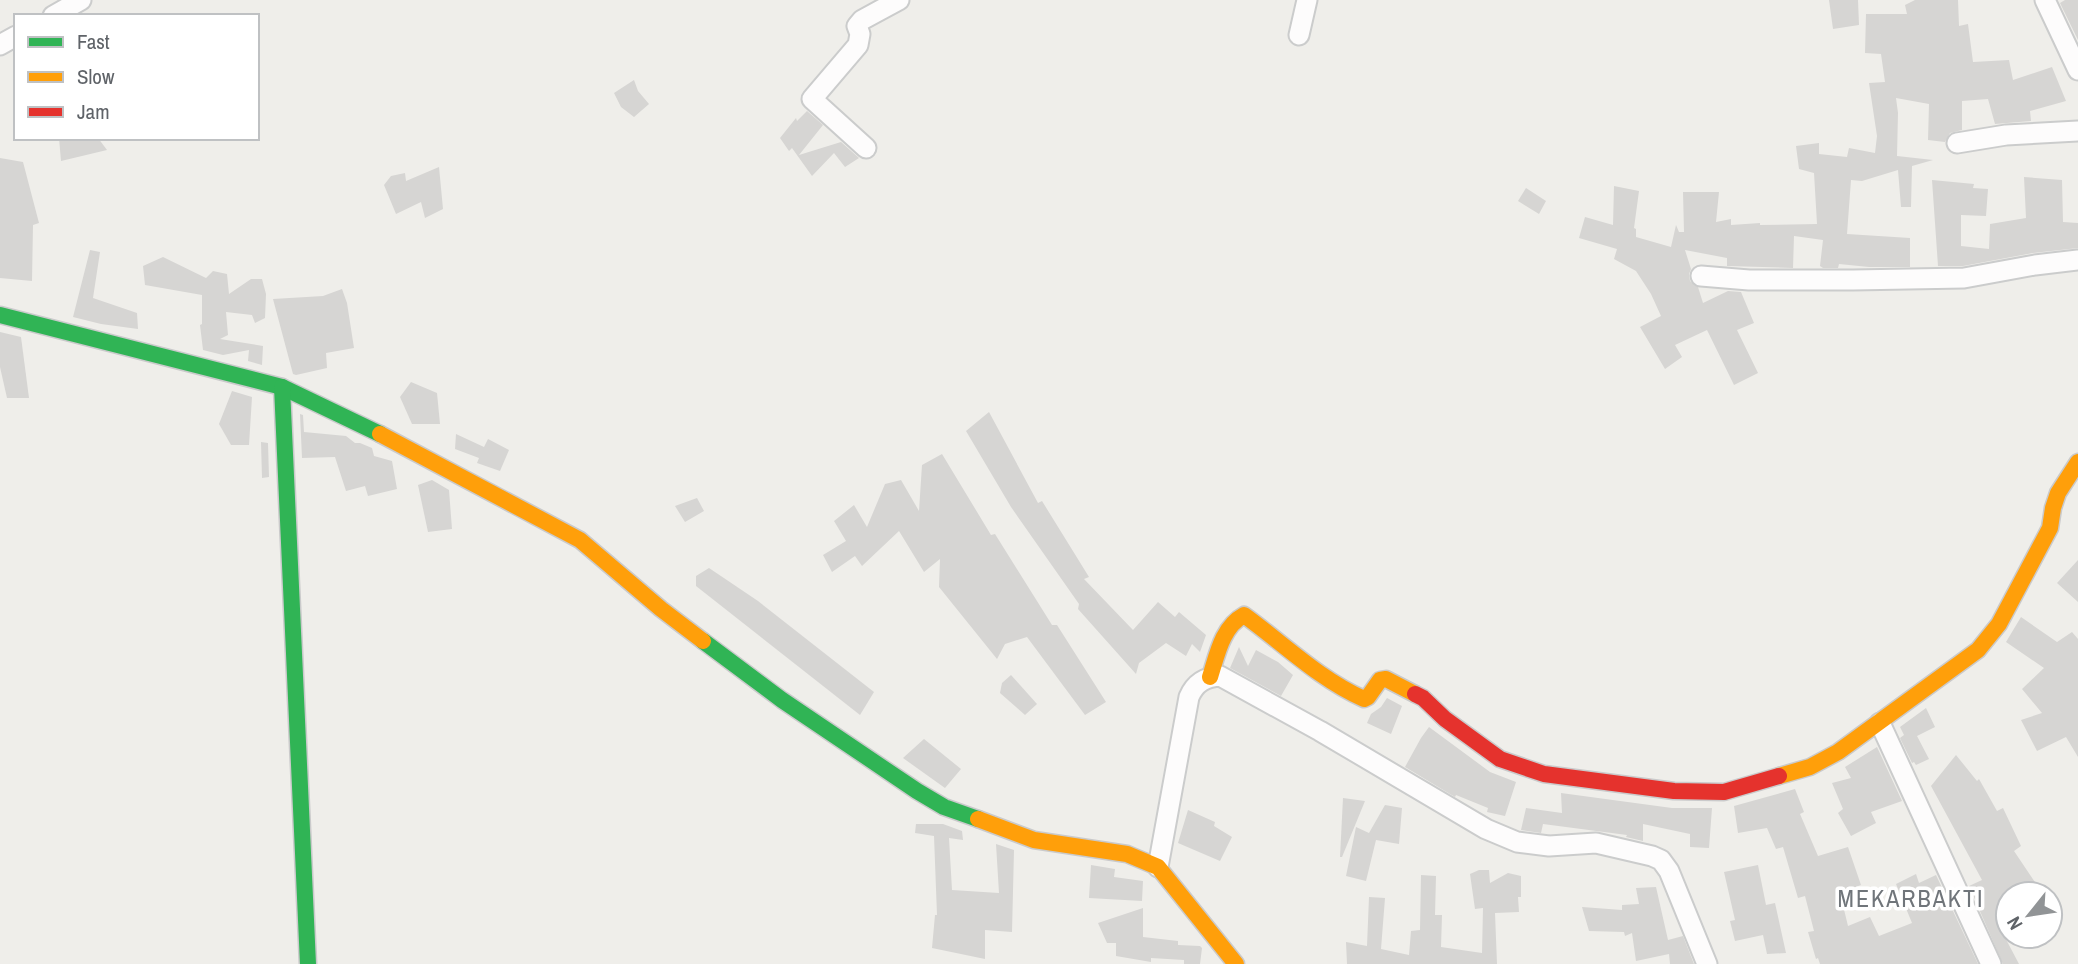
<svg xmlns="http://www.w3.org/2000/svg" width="2078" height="964" viewBox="0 0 2078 964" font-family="'Archivo Narrow',sans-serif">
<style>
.building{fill:#d6d5d3}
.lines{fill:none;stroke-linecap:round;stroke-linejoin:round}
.street-casing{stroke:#cbcccc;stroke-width:23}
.fast-casing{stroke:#cacacb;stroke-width:19}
.slow-casing{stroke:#cacacb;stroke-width:19}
.jam-casing{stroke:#cacacb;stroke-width:19}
.street{stroke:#fdfcfc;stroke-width:19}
.fast{stroke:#30b455;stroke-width:16}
.slow{stroke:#ff9f0a;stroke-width:16}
.jam{stroke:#e5322d;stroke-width:16}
.labels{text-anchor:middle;stroke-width:7;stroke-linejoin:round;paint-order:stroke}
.quarter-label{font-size:24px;letter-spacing:2px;fill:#70757a;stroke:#fff}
</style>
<rect width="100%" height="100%" fill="#efeeea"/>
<g class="building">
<path d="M1829 0H1858L1859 25 1833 29Z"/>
<path d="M1915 0H1958L1959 26 1968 24 1973 62 2009 60 2013 80 2052 67 2066 101 2030 111 2031 121 1995 124 1988 99 1962 101V130L1950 133 1945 142 1928 140 1929 104 1896 98 1898 113 1897 156 1933 160 1912 166 1911 207H1901L1898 170 1862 181 1851 180 1847 234 1910 238V267H1869L1839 264 1838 268H1823L1820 266 1823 240 1794 236 1793 268 1727 266V258L1685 250 1691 269 1689 274 1690 281 1698 287 1703 303 1728 291 1741 292 1754 323 1737 330 1758 373 1734 385 1707 330 1675 345 1682 357 1665 369 1640 327 1661 316 1651 294 1636 271 1614 259 1617 249 1579 238 1585 217 1613 225 1614 186 1639 191 1634 228 1636 229V237L1671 247 1676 225 1679 232H1684L1683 192H1719L1716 222 1731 219V225L1760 223V225L1817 224 1814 173 1799 169 1796 146 1819 143V154L1847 157 1849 148 1875 153 1877 136 1869 83 1885 82 1881 54 1865 53 1866 14H1907L1905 5Z"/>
<path d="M2065 0H2078V40L2060 3Z"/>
<path d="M634 80 638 91 649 104 634 117 621 107 614 93Z"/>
<path d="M807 111 823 125 799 155 841 142 859 158 845 167 834 153 812 176 792 148 789 151 780 138 796 118 797 121Z"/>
<path d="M59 138H98L107 150 61 161Z"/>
<path d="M0 158 23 162 39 223 33 225 32 281 0 278Z"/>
<path d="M439 167 443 209 425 218 421 202 396 214 384 185 391 176 405 173 406 181Z"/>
<path d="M2024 177 2062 180 2063 222 2078 223V248L2033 253 1963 266H1938L1932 180 1974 184 1973 188 1988 189 1986 216 1961 215V246L1989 249 1990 224 2026 218Z"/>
<path d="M1526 188 1546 201 1539 214 1518 201Z"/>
<path d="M90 250 100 252 93 298 137 313 138 329 101 324 73 317Z"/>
<path d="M163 257 206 278 213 271 227 274 229 294 251 279H262L266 294 265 318 255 323 252 315 226 312 228 335 220 339 263 346 262 365 248 361 249 350 223 355 203 350 200 325 202 324V295L145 285 143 266Z"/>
<path d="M342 289 347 303 354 348 326 353 327 368 296 375 293 374 273 299 323 296Z"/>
<path d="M0 332 21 337 29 398H7L0 367Z"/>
<path d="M411 382 437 393 440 424H412L400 397Z"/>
<path d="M232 391 252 397 249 445H231L219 424Z"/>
<path d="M989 412 1038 503 1042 501 1089 577 1084 579 1133 630 1158 602 1175 617 1179 612 1206 635 1200 652 1192 644 1186 656 1166 643 1139 663 1136 674 1078 609 1079 604 1011 507 966 431Z"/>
<path d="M300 414 303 415 304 432 346 436 355 443H360L372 448 374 456 392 461 397 489 368 496 365 486 346 491 335 457 302 458Z"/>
<path d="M456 434 484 447 488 439 509 450 500 471 477 463 479 458 455 449Z"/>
<path d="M261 442 268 443 269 477 262 478Z"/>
<path d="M942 454 991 535 995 534 1052 625H1057L1106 702 1085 715 1027 637 1005 644 997 659 939 587 940 559 924 572 899 531 862 566 855 556 832 572 823 555 846 541 834 521 854 505 867 527 885 484 901 480 919 511 922 465Z"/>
<path d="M432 480 449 490 452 529 428 532 418 485Z"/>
<path d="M697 498 704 511 685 522 675 506Z"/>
<path d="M2078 560V602L2057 583Z"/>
<path d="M709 568 758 601 874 692 860 715 696 586V576Z"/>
<path d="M2021 617 2057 642 2072 632 2078 639V757L2066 737 2037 751 2021 720 2042 713 2022 689 2044 668 2006 642Z"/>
<path d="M1239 647 1248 666 1256 650 1278 662 1293 675 1281 696 1230 668Z"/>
<path d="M1011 675 1037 704 1025 715 1000 693 1002 683Z"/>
<path d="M1387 698 1402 706 1391 734 1367 723 1371 714 1381 707Z"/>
<path d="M1926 708 1935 727 1917 736 1929 759 1916 765 1914 762 1912 763 1900 738 1904 735 1900 727Z"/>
<path d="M1429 727 1490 772 1516 782 1505 816 1487 812 1488 808 1456 795 1455 797 1405 767 1421 738Z"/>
<path d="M924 739 961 769 945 788 903 758Z"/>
<path d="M1877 747 1902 801 1871 812 1876 823 1851 836 1838 813 1843 809 1832 783 1851 778 1845 767Z"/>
<path d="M1956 755 1977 781 1979 779 1997 811 2003 808 2021 846 2014 851 2043 894H2008V922L2000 928 2019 964H2003L1969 886 1982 880 1931 786Z"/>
<path d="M1795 789 1804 812 1800 814 1818 856 1848 847 1861 885 1840 893 1848 926 1870 917 1879 936 1912 923 1896 884 1916 874 1919 883 1936 875 1978 964H1820L1818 958 1816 959 1808 932 1814 931 1805 896 1798 898 1783 847 1776 849 1767 828 1738 833 1734 806Z"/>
<path d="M1561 793 1672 808H1712L1709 848 1690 847V834L1643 824V841L1626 837 1627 835 1543 824 1541 833 1521 830 1526 808 1562 813Z"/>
<path d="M1343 798 1365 801 1342 857H1340Z"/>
<path d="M1385 805 1402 808 1399 844 1376 840 1366 881 1346 876 1356 827 1369 833Z"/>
<path d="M1188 810 1215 822 1214 826 1232 837 1220 861 1178 843Z"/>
<path d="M916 824H943L962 831 963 840 949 838 952 890 999 893 996 844 1014 850 1012 932 985 930V959L932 948 935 915H937L934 836 915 833Z"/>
<path d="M1091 865 1115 869 1114 877 1143 881 1142 901 1089 898Z"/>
<path d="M1758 865 1766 905 1775 903 1786 953 1767 954 1763 935 1735 941 1730 921 1735 920 1724 872Z"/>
<path d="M1479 870H1489L1490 883 1508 873 1521 876V897H1518L1519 912 1495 913 1497 964H1347L1346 942 1367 946 1369 897 1385 898 1381 949 1409 955 1411 931 1420 930 1421 875 1436 876 1435 915H1442L1441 947 1482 953 1483 908 1475 909 1470 874Z"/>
<path d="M1656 887 1668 940 1683 936 1694 964H1670L1669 954 1636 961 1632 933 1625 936 1624 932 1589 931 1582 907 1622 910V905L1639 904 1636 888Z"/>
<path d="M1143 908V937L1178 941V945L1200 946 1202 948 1200 964H1184V960L1151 958V962L1116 956V943H1107L1098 923Z"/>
</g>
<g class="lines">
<g class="street-casing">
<g id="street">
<path d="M2045 0 2078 70"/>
<path d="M53 16 81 0"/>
<path d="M1299 35 1307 0"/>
<path d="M0 45 16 36"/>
<path d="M1957 143 2006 135 2078 131"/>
<path d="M866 148 812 99 858 45 860 34 857 26 862 20 899 0"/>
<path d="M1701 276 1749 280H1853L1964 278 2035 265 2078 260"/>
<path d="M1880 723 1991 964"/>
<path d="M1158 867 1189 697C1195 683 1205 677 1220 676L1320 731 1486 829 1517 842 1549 846 1596 843 1652 856 1661 860 1669 871 1707 964"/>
</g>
</g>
<g class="fast-casing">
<g id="fast">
<path d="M0 315 282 387 380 434"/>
<path d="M282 387 308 964"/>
<path d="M703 641 782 700 917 791 944 807 978 819"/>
</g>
</g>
<g class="slow-casing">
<g id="slow">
<path d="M380 434 580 540 661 609 703 641"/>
<path d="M1210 677C1217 655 1222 627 1244 615 1284 644 1319 679 1364 699L1368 697 1380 680 1386 679 1415 694"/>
<path d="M1779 776 1810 767 1838 752 1978 650 1999 624 2050 528 2053 508 2058 493 2078 462"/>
<path d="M978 819 1034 840 1127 854 1158 867 1236 964"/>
</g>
</g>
<g class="jam-casing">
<path id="jam" d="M1415 694 1423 698 1445 719 1500 759 1544 774 1674 791 1724 792 1779 776"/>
</g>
<use href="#street" class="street"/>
<use href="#fast" class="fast"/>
<use href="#slow" class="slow"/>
<use href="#jam" class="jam"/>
</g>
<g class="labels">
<g class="quarter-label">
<text x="1911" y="907">MEKARBAKTI</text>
</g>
</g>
<rect x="14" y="14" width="245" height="126" fill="#ffffff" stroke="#bfc1c3" stroke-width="2"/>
<rect x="28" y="37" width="35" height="10" fill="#30b455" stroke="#bfc1c3" stroke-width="2"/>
<text x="77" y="49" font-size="21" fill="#5f6368">Fast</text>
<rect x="28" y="72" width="35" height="10" fill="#ff9f0a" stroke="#bfc1c3" stroke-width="2"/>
<text x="77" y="84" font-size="21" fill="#5f6368">Slow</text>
<rect x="28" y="107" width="35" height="10" fill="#e5322d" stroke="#bfc1c3" stroke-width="2"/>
<text x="77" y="119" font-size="21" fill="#5f6368">Jam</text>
<g transform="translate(2029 915) rotate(240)"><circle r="33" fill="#ffffff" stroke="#bfc1c3" stroke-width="2"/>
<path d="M0-5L12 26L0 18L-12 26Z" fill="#919496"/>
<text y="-10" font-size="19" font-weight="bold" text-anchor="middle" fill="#5f6368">N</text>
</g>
</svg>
